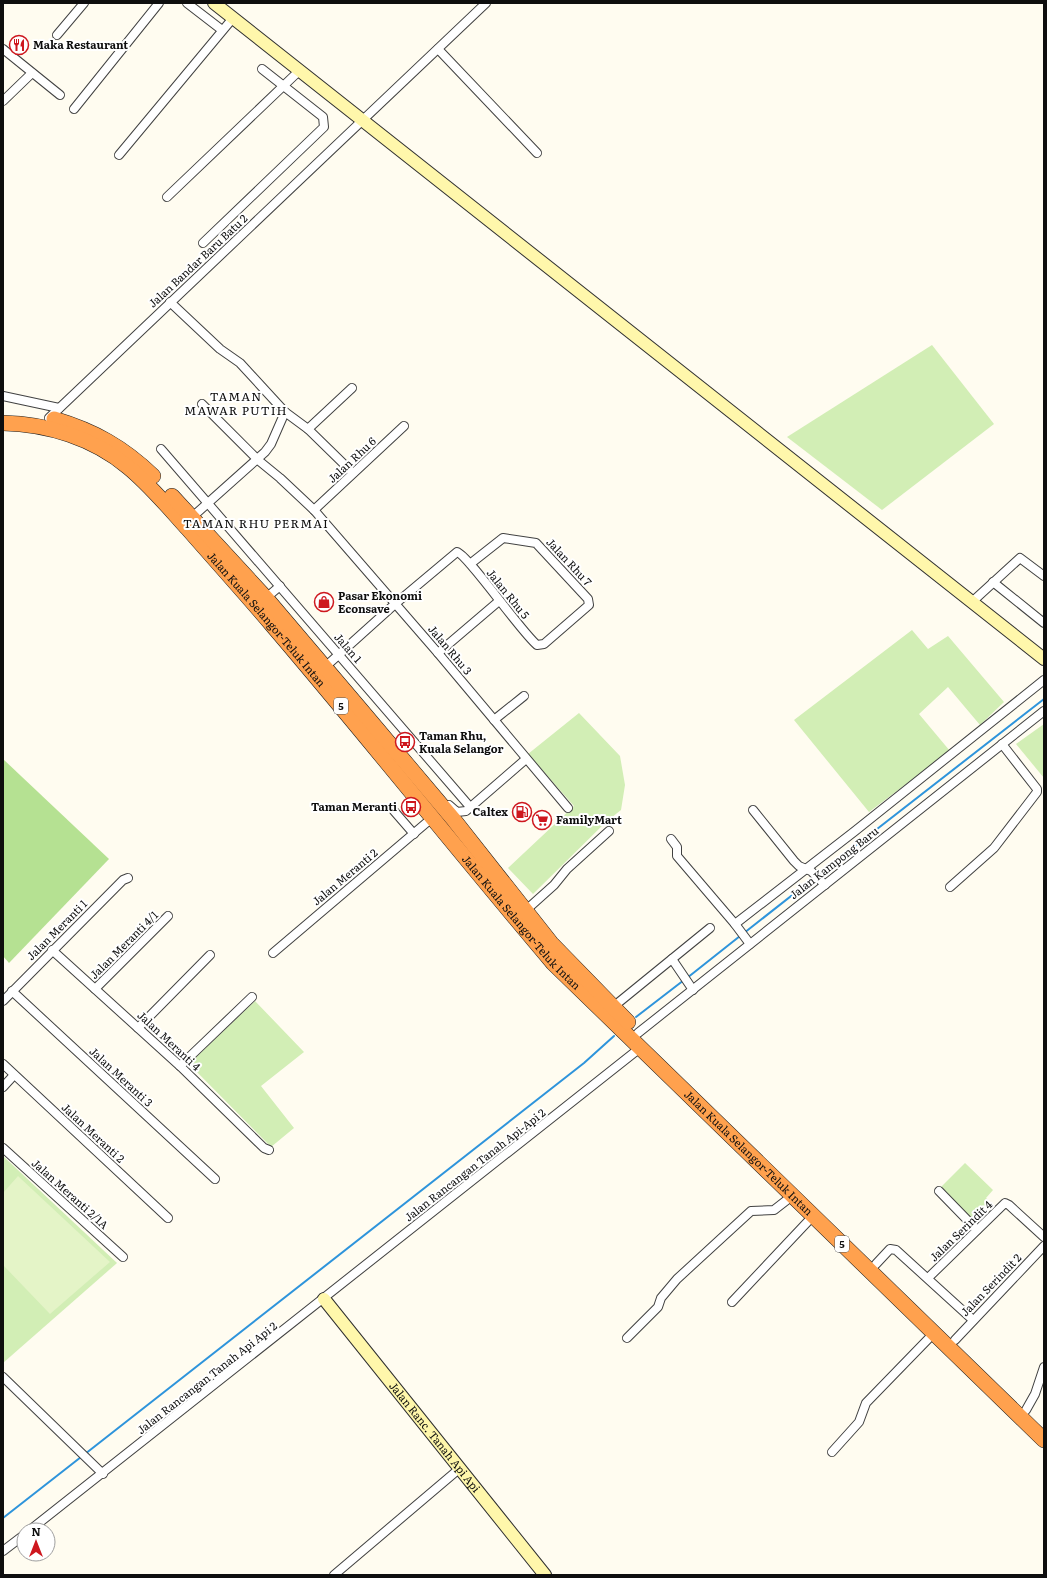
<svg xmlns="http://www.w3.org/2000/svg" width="1047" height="1578" viewBox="0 0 1047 1578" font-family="Literata,serif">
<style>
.green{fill:#d2eeb5}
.forest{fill:#b5e192}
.pitch{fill:#e4f4c7}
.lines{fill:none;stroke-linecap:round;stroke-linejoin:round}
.stream{stroke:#2e94db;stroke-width:2}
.street-casing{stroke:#414141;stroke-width:10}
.secondary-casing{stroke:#303030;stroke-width:14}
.highway-casing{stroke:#1f1f1f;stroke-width:16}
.street{stroke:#fff;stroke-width:8}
.secondary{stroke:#fff7ab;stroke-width:12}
.highway{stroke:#ffa14e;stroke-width:15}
.labels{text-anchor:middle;stroke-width:4;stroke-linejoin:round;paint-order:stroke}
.shield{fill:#fff;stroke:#565656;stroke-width:1}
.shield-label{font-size:10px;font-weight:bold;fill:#0e0e0e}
.poi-label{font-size:11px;font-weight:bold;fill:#0e0e0e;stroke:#fff;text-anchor:start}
.street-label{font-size:11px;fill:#0e0e0e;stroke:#fff}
.neighbourhood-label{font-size:12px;letter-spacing:1px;fill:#0e0e0e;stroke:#fff}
</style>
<rect width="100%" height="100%" fill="#fffcf0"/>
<g class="green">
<path d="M932 345 994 424 882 510 787 437Z"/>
<path d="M912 630 928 649 948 636 1004 702 980 725 948 687 919 714 950 751 869 812 794 720Z"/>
<path d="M579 713 620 756 625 785 621 810 607 821 533 894 508 868 574 806 528 754Z"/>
<path d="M1044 724V778L1016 744Z"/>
<path d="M255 1001 304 1052 261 1086 294 1128 271 1147 189 1064Z"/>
<path d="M3 1156 117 1263 3 1363Z"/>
<path d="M965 1163 993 1190 986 1198 989 1201 972 1218 940 1188Z"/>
</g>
<path class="forest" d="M3 759 109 859 9 963 3 956Z"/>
<path class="pitch" d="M18 1176 110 1262 50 1314 3 1265V1193Z"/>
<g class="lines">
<g class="stream">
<path d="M818 875 1044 699"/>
<path d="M744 933 814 878"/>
<path d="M687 978 740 936"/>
<path d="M636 1017 684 980"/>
<path d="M85 1454 584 1063 614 1036"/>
<path d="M3 1518 81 1457"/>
</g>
<g class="street-casing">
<g id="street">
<path d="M187 3 222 30"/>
<path d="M57 35 84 3"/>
<path d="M3 49 60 95"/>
<path d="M438 49 537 153"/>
<path d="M3 101 32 73"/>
<path d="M74 109 159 3"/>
<path d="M119 155 233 18"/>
<path d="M167 197 299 71"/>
<path d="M203 243 324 127 323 117 262 69"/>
<path d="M170 302 220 349 240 363 285 412 308 429"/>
<path d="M352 388 308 429 353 473"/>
<path d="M3 396 59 408"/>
<path d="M202 404 258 460 280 478 314 510 438 653 568 808"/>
<path d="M49 418 486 3"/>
<path d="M161 449 471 808"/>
<path d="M314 510 404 426"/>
<path d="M190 519 265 452 271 444 285 412"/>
<path d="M993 582 1044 623"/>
<path d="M266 598 280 586"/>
<path d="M973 601 1020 558 1044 576"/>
<path d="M438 653 499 601"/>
<path d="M325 667 395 604 457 552C468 555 521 632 537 645L544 644 589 605 588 599 536 543 503 538 470 564"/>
<path d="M494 720 524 696"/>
<path d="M449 805 457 812 466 811 526 759"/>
<path d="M753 810 794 861 799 866 811 871 825 885"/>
<path d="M394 811 414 834"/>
<path d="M671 839 677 847V856L735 924 750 944"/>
<path d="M950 887 994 848 1037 792V789L1002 744"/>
<path d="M525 911 554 885 567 869 609 831"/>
<path d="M735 924 855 831 1044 680"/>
<path d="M52 950 180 1066 264 1148 269 1150"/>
<path d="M273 953 432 818"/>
<path d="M672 959 693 990"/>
<path d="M95 989 168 916"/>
<path d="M12 991 215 1179"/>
<path d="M3 1001 123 880 128 878"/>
<path d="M613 1007 710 928"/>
<path d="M138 1028 210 955"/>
<path d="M638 1033 1044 711"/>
<path d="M3 1064 168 1218"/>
<path d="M180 1066 252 997"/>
<path d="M3 1087 14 1075"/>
<path d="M3 1148 123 1257"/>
<path d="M939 1191 977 1230"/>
<path d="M876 1264 890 1249 896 1250 973 1320"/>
<path d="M928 1278 1005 1203 1009 1205 1044 1237"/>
<path d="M732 1302 813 1216"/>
<path d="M627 1338 658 1307 661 1298 677 1279 751 1211 774 1210 792 1196"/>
<path d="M955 1340 1044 1246"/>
<path d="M3 1377 103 1474"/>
<path d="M1026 1410 1035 1394 1044 1367"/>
<path d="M832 1452 859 1422 866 1403 934 1333"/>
<path d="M30 1530 640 1048"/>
<path d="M3 1551 24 1535"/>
<path d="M334 1575 459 1469"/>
</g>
</g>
<g class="secondary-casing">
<g id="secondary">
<path d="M214 3 1044 659"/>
<path id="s1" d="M324 1299 545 1575"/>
</g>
</g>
<g class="highway-casing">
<g id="highway">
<path d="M54 419C94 431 123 447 153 476"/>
<path id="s2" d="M3 423C48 424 93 438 128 467 150 485 169 508 188 529 216 561 244 592 272 625 367 736 458 851 553 963L1044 1440"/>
<path d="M172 496 266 598 362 711 454 820 551 943 628 1022"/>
</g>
</g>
<use href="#street" class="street"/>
<use href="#secondary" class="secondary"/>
<use href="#highway" class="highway"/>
</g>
<defs>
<g id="restaurant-ring" transform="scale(1)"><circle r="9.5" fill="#fff" stroke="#ce171e" stroke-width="1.5"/><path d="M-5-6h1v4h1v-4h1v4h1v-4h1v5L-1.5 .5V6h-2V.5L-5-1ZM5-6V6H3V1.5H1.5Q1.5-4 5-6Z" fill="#ce171e"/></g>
<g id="shop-ring" transform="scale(1)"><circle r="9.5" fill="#fff" stroke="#ce171e" stroke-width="1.5"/><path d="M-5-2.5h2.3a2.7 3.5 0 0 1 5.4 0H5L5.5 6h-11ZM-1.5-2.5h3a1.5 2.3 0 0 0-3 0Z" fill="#ce171e"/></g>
<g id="bus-ring" transform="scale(1)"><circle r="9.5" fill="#fff" stroke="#ce171e" stroke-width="1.5"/><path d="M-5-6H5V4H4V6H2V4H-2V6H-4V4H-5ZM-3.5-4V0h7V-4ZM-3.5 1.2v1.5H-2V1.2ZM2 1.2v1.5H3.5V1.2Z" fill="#ce171e"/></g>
<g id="fuel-ring" transform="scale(1)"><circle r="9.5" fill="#fff" stroke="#ce171e" stroke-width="1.5"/><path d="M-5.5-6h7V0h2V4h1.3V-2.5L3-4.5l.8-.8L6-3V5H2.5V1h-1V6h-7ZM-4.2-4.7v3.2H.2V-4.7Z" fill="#ce171e"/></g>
<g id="supermarket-ring" transform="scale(1)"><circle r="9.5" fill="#fff" stroke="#ce171e" stroke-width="1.5"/><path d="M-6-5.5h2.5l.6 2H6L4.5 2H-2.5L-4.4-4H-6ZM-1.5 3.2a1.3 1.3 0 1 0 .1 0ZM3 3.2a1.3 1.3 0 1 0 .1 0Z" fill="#ce171e"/></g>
</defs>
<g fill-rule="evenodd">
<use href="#restaurant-ring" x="19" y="45"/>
<use href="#shop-ring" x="324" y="602"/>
<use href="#bus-ring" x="405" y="742"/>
<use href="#bus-ring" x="411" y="807"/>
<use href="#fuel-ring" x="522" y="812"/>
<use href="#supermarket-ring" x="542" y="820"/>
</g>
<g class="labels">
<g class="shield">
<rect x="334" y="698" width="14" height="16" rx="3"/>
<rect x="835" y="1236" width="14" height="16" rx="3"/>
</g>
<g class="shield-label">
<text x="341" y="710">5</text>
<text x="842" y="1248">5</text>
</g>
<g class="poi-label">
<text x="33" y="49">Maka Restaurant</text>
<text x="338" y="600">Pasar Ekonomi<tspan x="338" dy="13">Econsave</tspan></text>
<text x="419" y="740">Taman Rhu,<tspan x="419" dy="13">Kuala Selangor</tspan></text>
<text x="397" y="811" text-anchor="end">Taman Meranti</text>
<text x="508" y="816" text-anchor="end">Caltex</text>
<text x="556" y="824">FamilyMart</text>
</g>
<g class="street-label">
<text transform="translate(198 261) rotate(-43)" y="4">Jalan Bandar Baru Batu 2</text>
<text transform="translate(352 460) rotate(-43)" y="4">Jalan Rhu 6</text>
<text transform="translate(569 562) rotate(47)" y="4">Jalan Rhu 7</text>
<text transform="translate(508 594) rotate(51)" y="4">Jalan Rhu 5</text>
<text dy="4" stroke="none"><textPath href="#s2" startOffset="341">Jalan Kuala Selangor-Teluk Intan</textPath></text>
<text transform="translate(348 648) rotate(49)" y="4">Jalan 1</text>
<text transform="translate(450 650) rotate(50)" y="4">Jalan Rhu 3</text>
<text transform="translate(834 863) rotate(-38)" y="4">Jalan Kampong Baru</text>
<text transform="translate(345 877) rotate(-40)" y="4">Jalan Meranti 2</text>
<text dy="4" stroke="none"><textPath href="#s2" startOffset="737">Jalan Kuala Selangor-Teluk Intan</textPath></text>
<text transform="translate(57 930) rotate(-45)" y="4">Jalan Meranti 1</text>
<text transform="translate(124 945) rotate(-45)" y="4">Jalan Meranti 4/1</text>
<text transform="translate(169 1041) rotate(43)" y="4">Jalan Meranti 4</text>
<text transform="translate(121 1077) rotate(43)" y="4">Jalan Meranti 3</text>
<text transform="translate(93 1133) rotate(43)" y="4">Jalan Meranti 2</text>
<text dy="4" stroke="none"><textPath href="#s2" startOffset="1061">Jalan Kuala Selangor-Teluk Intan</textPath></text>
<text transform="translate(475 1165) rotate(-38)" y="4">Jalan Rancangan Tanah Api-Api 2</text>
<text transform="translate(70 1194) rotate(42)" y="4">Jalan Meranti 2/1A</text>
<text transform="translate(961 1231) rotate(-44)" y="4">Jalan Serindit 4</text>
<text transform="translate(991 1285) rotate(-46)" y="4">Jalan Serindit 2</text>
<text transform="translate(207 1378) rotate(-38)" y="4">Jalan Rancangan Tanah Api Api 2</text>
<text dy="4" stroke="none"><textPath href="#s1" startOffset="177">Jalan Ranc. Tanah Api Api</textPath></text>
</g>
<g class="neighbourhood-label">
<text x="236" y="401">TAMAN<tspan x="236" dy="14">MAWAR PUTIH</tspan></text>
<text x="256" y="528">TAMAN RHU PERMAI</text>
</g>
</g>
<rect width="1047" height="1578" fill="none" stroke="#0e0e0e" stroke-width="8"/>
<g transform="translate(36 1542)"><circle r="19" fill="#ffffff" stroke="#9f9f9f"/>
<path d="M0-3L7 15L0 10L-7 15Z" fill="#ce171e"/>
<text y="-6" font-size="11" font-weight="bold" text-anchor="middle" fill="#0e0e0e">N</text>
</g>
</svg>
